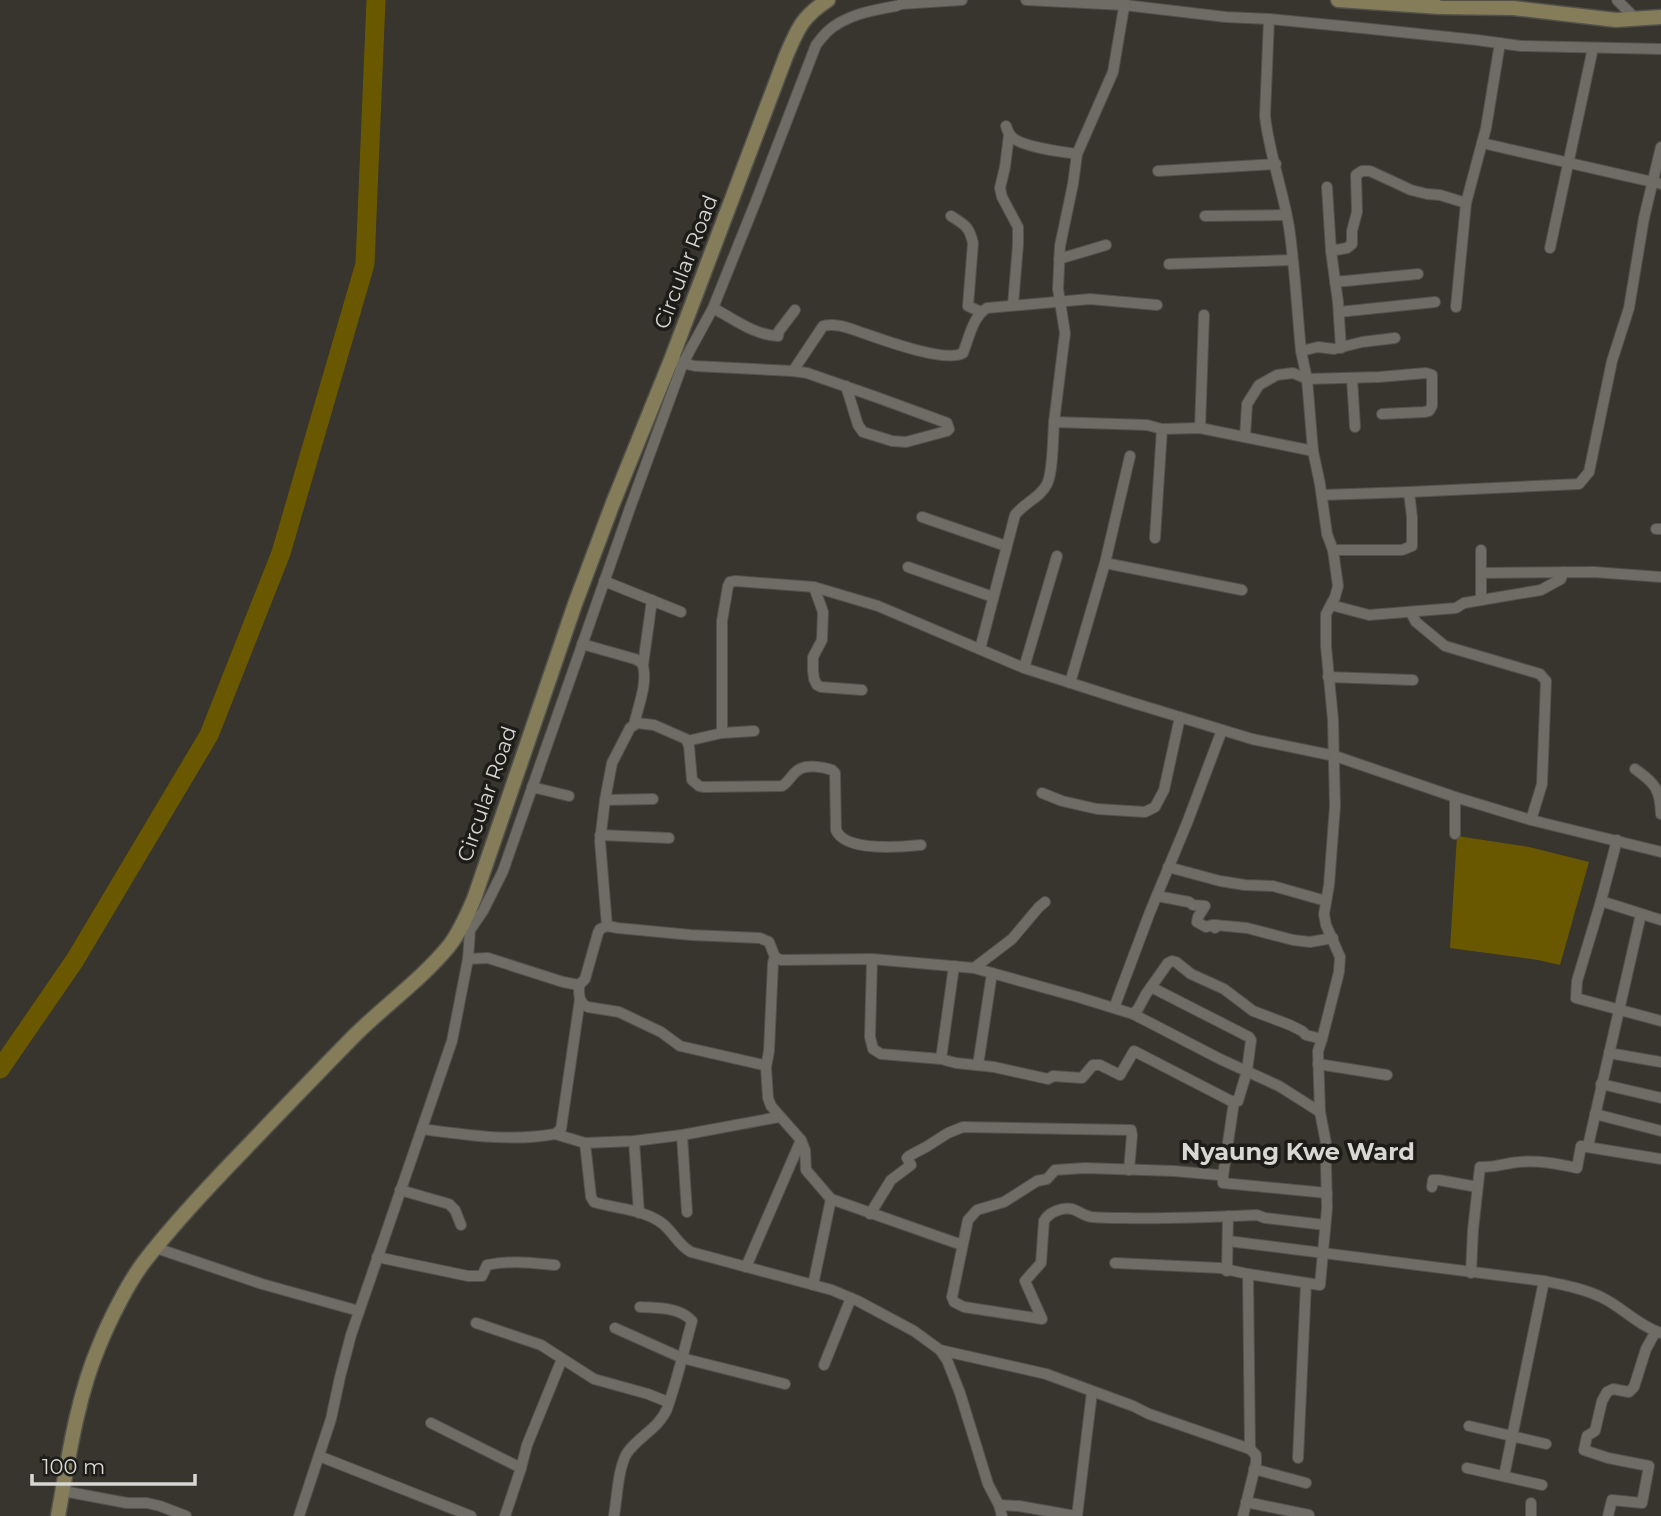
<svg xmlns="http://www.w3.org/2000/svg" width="1661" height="1516" viewBox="0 0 1661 1516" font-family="Montserrat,sans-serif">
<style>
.water{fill:#6a5801}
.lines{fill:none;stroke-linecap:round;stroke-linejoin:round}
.river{stroke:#6a5801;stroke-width:19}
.street-casing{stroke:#52514b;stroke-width:12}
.secondary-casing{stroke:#52514b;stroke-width:17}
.street{stroke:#6e6c64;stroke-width:10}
.secondary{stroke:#857c5a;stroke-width:14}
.labels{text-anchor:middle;stroke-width:7;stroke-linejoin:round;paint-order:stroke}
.street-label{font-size:21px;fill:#d8d7d3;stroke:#1d1c19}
.quarter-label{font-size:24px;font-weight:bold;fill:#d8d7d3;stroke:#1d1c19}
</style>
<rect width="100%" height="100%" fill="#37352e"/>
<path class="water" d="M1457 836 1529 847 1589 862 1560 965 1538 960 1450 948Z"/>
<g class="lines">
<path class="river" d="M0 1069 75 960 209 735 281 553 365 264 376 0"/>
<g class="street-casing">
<g id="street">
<path d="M1026 0 1124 5 1226 17 1269 19 1362 28 1477 40 1521 46 1661 49"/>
<path d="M1617 0 1635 18"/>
<path d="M901 4 962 0"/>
<path d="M1269 19 1265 116C1269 153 1283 190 1289 227 1295 268 1297 310 1301 351"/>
<path d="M1006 126C1007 129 1008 133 1011 136 1020 147 1062 152 1077 154"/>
<path d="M1009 135 1005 167 1000 188 1002 197 1018 227V245L1013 305"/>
<path d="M1482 143 1661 184"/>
<path d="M1158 171 1276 164"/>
<path d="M1327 187 1331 251"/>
<path d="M951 216C965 225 969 226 973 243L968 306 981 312"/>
<path d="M1205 216 1286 215"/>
<path d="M1550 248 1593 48"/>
<path d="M1059 259 1106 245"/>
<path d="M1169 264 1292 260"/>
<path d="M1335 282 1418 274"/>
<path d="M1456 307 1466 203 1486 128 1500 43"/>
<path d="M713 308C734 319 754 335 778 336L779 331 795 310"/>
<path d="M1339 312 1435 302"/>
<path d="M1341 348 1338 302 1331 251 1347 248 1352 244V231L1357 212 1356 175 1362 171H1370L1411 190 1427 194 1440 195 1466 203"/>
<path d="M678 362 695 366 793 371 807 373 876 397 947 423 949 429 947 431 906 442 892 441 863 432 858 425 846 386"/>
<path d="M793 371 823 326C837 322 853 330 866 334 886 341 946 363 963 353 969 338 973 316 987 308L1090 299 1157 305"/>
<path d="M1352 378 1355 427"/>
<path d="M1054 422 1065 333 1058 289 1060 246 1073 184 1077 154 1113 72 1125 1"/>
<path d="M1200 428 1204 315"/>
<path d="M1245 437 1247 404 1259 385 1277 375 1293 373 1307 379 1379 377 1426 373 1432 375V406L1429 411 1424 412 1382 414"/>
<path d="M1409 492 1579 484 1589 472 1612 361 1629 308 1644 218 1661 147"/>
<path d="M1322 495 1409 492 1412 517V546L1402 550H1333"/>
<path d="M922 517 1006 546"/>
<path d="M1656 529H1661"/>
<path d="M1155 538 1162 429"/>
<path d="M1481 550V600"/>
<path d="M1105 563 1242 590"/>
<path d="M908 567 993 597"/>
<path d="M1481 573 1594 572 1661 577"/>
<path d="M604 581 681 612"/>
<path d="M814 587 823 612 822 640 813 657V670L814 679 817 685 821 687 862 690"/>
<path d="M1331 605 1369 615 1456 608 1464 603 1541 590 1561 579 1563 572"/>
<path d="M1411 613 1416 622 1445 646 1540 674 1546 681 1542 784 1531 820"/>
<path d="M582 644 635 659 642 663C649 681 638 706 634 725"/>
<path d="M980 649 1015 515C1024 503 1041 497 1047 484 1053 473 1053 436 1054 422L1147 425 1162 429 1200 428 1313 451"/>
<path d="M643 665 652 600"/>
<path d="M1024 668 1057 556"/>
<path d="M1328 677 1413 680"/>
<path d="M1070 683 1105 563 1130 456"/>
<path d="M722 733V621L728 586 730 582 736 581 814 587 878 606 1024 668 1127 701 1252 739 1335 756 1455 797 1531 820 1661 852"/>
<path d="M687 741 722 733 754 731"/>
<path d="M1635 769C1655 783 1660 789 1661 814"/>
<path d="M532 787 569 796"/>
<path d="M1042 793 1062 801 1097 809 1145 812 1155 807 1164 790 1180 717"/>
<path d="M1455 797V834"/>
<path d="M605 800 653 799"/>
<path d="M600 835 669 838"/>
<path d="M1617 840 1601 901 1577 981 1576 998 1661 1021"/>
<path d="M1168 867 1220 881 1245 885 1273 886 1326 901"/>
<path d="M1157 896 1189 902 1193 905 1205 906 1198 917 1197 922 1206 927 1212 925 1215 928V925L1247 928 1293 940 1310 942 1333 938"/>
<path d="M1601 901 1661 920"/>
<path d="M607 926 600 841 605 800 612 763 630 728 637 723 654 725 686 739 689 746 692 780 699 786 703 787 782 786C789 782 791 775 798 770 807 764 823 767 832 770L835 773 836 830C845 852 900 847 921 845"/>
<path d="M470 930 483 911 503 871 630 508 683 363 713 308 756 201 816 45C819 41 823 36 827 32 844 15 873 10 896 6L901 4 903 0"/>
<path d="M468 959 488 958 563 982 579 985 585 979 598 933 600 929 607 926 618 928 691 935 760 938 769 942 775 957 781 960 872 959 974 968 1078 997 1133 1014 1220 1059 1279 1086 1320 1112"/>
<path d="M872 959 870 1037 873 1049 881 1054 941 1059 956 1063 994 1067 1048 1079 1053 1076 1082 1078 1093 1065H1100L1120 1075 1134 1051 1231 1101H1238L1247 1071 1251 1040 1249 1037 1151 987"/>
<path d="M974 968 1012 939 1039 907 1045 902"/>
<path d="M579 985C579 994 578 1003 588 1007L619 1012 661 1032 680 1046 763 1065 766 1067 768 1098 771 1106 801 1140 805 1150 806 1170 831 1199 962 1245"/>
<path d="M1114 1008 1150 912 1187 823 1222 730"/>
<path d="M1133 1014 1138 1009 1146 994 1168 963 1172 961 1176 962 1191 974 1224 989 1253 1011 1290 1025 1302 1031 1306 1035 1322 1039"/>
<path d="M1609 1053 1661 1062"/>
<path d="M941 1059 954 966"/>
<path d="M1318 1064 1387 1075"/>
<path d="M978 1065 992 973"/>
<path d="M766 1067 769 1051 773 963 775 957"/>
<path d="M1601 1084 1661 1098"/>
<path d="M1595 1114 1661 1131"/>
<path d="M422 1129C465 1135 512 1142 555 1134L561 1129 580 999"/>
<path d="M555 1134 585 1143 634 1141 682 1135 779 1117"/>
<path d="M682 1135 687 1212"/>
<path d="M634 1141 639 1213"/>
<path d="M585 1143 591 1197 594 1202C616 1209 644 1209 663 1224 674 1233 678 1245 691 1252L832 1290 858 1301 914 1331 940 1350 947 1360 960 1393 988 1484 999 1505 1002 1516"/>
<path d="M1588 1146 1641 914"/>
<path d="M1223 1176 1234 1102"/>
<path d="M1432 1187 1433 1180H1439L1477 1187"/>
<path d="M400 1190 449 1204 455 1210 461 1225"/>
<path d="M870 1214 891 1180 911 1165 907 1158 909 1156 926 1147 948 1133 963 1127 1131 1130 1132 1135 1129 1170"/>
<path d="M1325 1225 1265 1218 1257 1215C1213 1217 1169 1219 1125 1218 1114 1218 1103 1218 1092 1217 1084 1216 1079 1211 1072 1209 1062 1207 1049 1212 1044 1221L1041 1263 1025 1281 1042 1319 964 1307 954 1302 952 1297 968 1220 977 1210 1004 1202 1037 1181 1047 1179 1055 1170 1085 1168 1174 1171 1219 1175 1223 1176V1183L1327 1193"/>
<path d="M1228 1241 1544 1281C1564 1285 1585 1289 1603 1298 1623 1308 1639 1326 1661 1333"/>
<path d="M156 1248 262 1284 359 1311"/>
<path d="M377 1257 468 1276H482L487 1265C510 1260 532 1263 555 1265"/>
<path d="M1115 1263 1220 1268 1248 1274 1250 1449"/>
<path d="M746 1267 801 1140"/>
<path d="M1227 1271 1228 1216"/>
<path d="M1471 1273 1473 1230 1480 1167C1494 1168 1506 1163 1519 1162 1539 1160 1558 1164 1577 1168L1581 1146 1661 1159"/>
<path d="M1248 1274 1320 1285 1327 1208 1326 1165V1143L1320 1112 1318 1051 1322 1039 1339 972 1340 957 1326 925 1324 914 1329 885 1335 806 1333 720 1326 646V614L1335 597 1338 586 1333 550 1327 534 1320 484 1313 451 1307 379 1301 351 1318 347 1334 349 1362 342 1395 338"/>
<path d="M813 1285 831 1199"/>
<path d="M476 1323 541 1345 594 1379 648 1394 668 1402"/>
<path d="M615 1328 682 1358 785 1384"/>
<path d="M940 1350 1046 1374 1133 1406 1149 1414 1250 1449 1256 1455V1463L1243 1516"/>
<path d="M824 1365 851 1298"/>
<path d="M431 1423 521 1468"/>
<path d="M1469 1426 1546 1444"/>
<path d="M319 1456 471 1516"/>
<path d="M1298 1458 1306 1283"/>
<path d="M1467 1468 1542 1485"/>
<path d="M1254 1469 1306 1483"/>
<path d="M1504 1476 1544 1281"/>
<path d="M63 1491 127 1503H147L160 1506 186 1516"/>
<path d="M1246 1502 1309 1515"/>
<path d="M1531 1503V1516"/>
<path d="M999 1505 1019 1506 1075 1516"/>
<path d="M299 1516 331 1419 340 1377 351 1335 452 1041 468 959 470 930 467 924"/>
<path d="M505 1516 521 1468 527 1445 562 1359"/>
<path d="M614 1516C617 1498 618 1468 627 1453 638 1437 659 1428 667 1409 677 1381 684 1350 692 1321 680 1307 657 1308 640 1307"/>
<path d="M1077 1516 1092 1392"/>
<path d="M1608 1516 1612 1500 1642 1503 1649 1466 1608 1458 1584 1450 1587 1436 1595 1431 1602 1401 1607 1392 1613 1389 1629 1392 1634 1387 1646 1349 1656 1331"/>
</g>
</g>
<g class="secondary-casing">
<g id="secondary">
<path d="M1338 0 1440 7 1513 8 1616 20 1661 17"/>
<path d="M58 1516C68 1461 77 1397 99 1346 109 1321 128 1283 144 1262 174 1223 208 1187 243 1151 279 1113 316 1075 353 1037 384 1006 421 980 449 946 460 932 467 915 474 899L575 604 613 503 671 360 786 56C798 28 802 17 828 0"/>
</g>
</g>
<use href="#street" class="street"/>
<use href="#secondary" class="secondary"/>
</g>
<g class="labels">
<g class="street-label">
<text transform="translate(686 262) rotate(-69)" y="7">Circular Road</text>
<text transform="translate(487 794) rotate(-71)" y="7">Circular Road</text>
</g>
<g class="quarter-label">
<text x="1298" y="1160">Nyaung Kwe Ward</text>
</g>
</g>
<path d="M32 1474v10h163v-10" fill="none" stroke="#d8d7d3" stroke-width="3.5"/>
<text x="42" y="1474" font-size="21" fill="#d8d7d3" stroke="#1d1c19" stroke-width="5" paint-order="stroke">100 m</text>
</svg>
